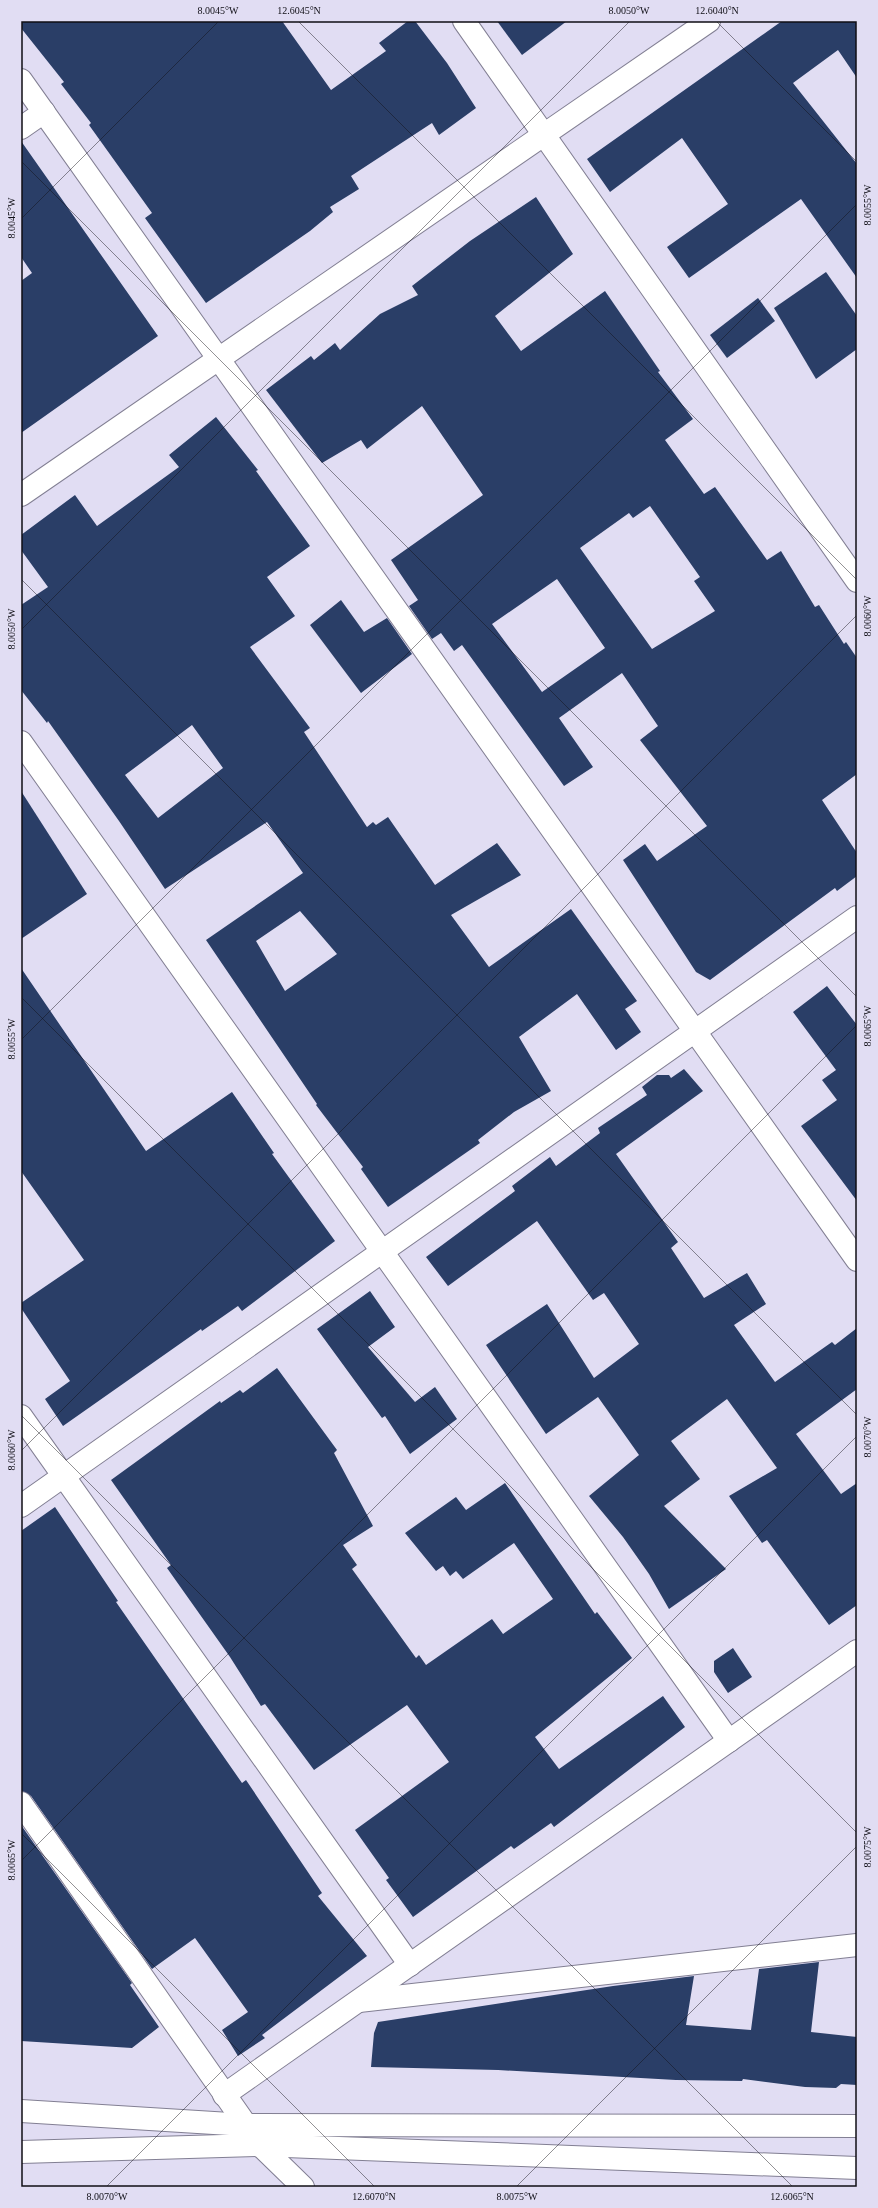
<svg xmlns="http://www.w3.org/2000/svg" width="878" height="2208" viewBox="0 0 878 2208" font-family="Georgia,serif">
<style>
.building{fill:#2a3e67;fill-rule:evenodd}
.lines{fill:none;stroke-linecap:round;stroke-linejoin:round}
.street-casing{stroke:#827f93;stroke-width:24}
.primary-casing{stroke:#827f93;stroke-width:24}
.street{stroke:#fff;stroke-width:22}
.primary{stroke:#fff;stroke-width:22}
.ticks{fill:none;stroke:#0f0e15;stroke-width:1;stroke-opacity:0.45}
.neatline{fill:none;stroke:#0f0e15;stroke-width:1.5}
.ticks-label{font-size:10px;text-anchor:middle;fill:#0f0e15}
</style>
<rect width="100%" height="100%" fill="#e1ddf3"/>
<g class="building">
<path d="M21 21H282L331 90 386 51 379 43 408 21H415L447 63 476 108 439 135 432 123 351 176 359 189 330 207 333 212 310 231 206 303 145 218 152 213 89 125 91 123 61 84 64 82 21 28Z"/>
<path d="M497 21H567L522 55Z"/>
<path d="M782 21H857V78L838 50 793 83 857 164V278L801 199 689 278 667 247 728 204 682 138 610 192 587 159Z"/>
<path d="M21 141 158 336 21 433V281L32 273 21 257Z"/>
<path d="M536 197 573 254 495 316 521 351 605 291 660 371 658 372 693 419 665 440 704 494 715 487 767 560 781 551 815 607 819 605 844 644 846 642 857 658V774L822 800 857 853V876L837 891 835 888 710 980 696 972 623 860 645 844 657 861 707 826 640 740 658 726 622 673 559 718 593 767 564 786 462 645 454 651 441 633 432 639 409 606 418 600 391 560 483 495 422 406 367 449 361 440 322 463 266 390 311 356 314 360 335 343 340 350 380 314 418 295 412 286 470 241ZM650 506 700 577 694 581 715 611 652 649 580 548 629 513 633 518ZM557 579 605 648 542 692 492 624Z"/>
<path d="M826 272 857 316V349L816 379 774 308Z"/>
<path d="M758 298 775 321 727 358 710 335Z"/>
<path d="M216 417 258 470 256 471 310 546 267 577 295 616 250 647 310 728 304 732 367 827 373 822 376 825 388 817 435 885 497 843 521 875 451 915 489 967 571 909 637 1001 625 1009 641 1032 616 1050 577 994 519 1037 551 1091 514 1112 478 1140 480 1143 388 1207 361 1169 363 1167 316 1105 317 1104 206 940 303 873 267 822 165 889 119 821 48 721 47 723 21 690V605L48 587 21 550V535L75 495 97 526 179 467 169 455ZM192 725 223 768 158 818 125 775ZM300 911 337 954 285 991 256 941Z"/>
<path d="M341 600 364 632 387 618 412 654 361 693 310 625Z"/>
<path d="M21 791 87 894 21 939Z"/>
<path d="M21 968 146 1151 232 1092 274 1153 272 1154 335 1241 242 1311 238 1306 202 1331 201 1329 63 1426 45 1399 70 1381 21 1308V1303L84 1260 21 1171Z"/>
<path d="M827 986 857 1025V1201L801 1126 837 1100 822 1080 836 1070 793 1012Z"/>
<path d="M684 1069 703 1091 616 1154 678 1242 671 1248 704 1298 747 1273 766 1304 734 1325 775 1382 832 1342 835 1345 857 1328V1389L796 1434 841 1494 857 1483V1605L829 1625 767 1540 762 1543 729 1496 777 1468 727 1399 671 1441 700 1479 664 1506 726 1569 669 1609 649 1574 623 1537 589 1496 639 1455 598 1397 546 1434 486 1345 547 1304 594 1378 639 1344 604 1293 593 1300 537 1221 448 1286 426 1257 515 1191 512 1186 550 1157 556 1166 600 1133 598 1128 647 1095 642 1087 657 1075H669L671 1078Z"/>
<path d="M370 1291 395 1327 368 1347 415 1402 435 1387 457 1419 410 1454 385 1416 382 1418 317 1329Z"/>
<path d="M277 1368 337 1450 334 1453 373 1526 343 1545 357 1565 352 1569 416 1658 419 1655 426 1665 492 1619 503 1634 553 1599 514 1543 463 1579 456 1571 450 1576 443 1566 436 1571 405 1533 456 1497 466 1510 505 1483 595 1614 597 1612 632 1658 535 1737 559 1769 663 1696 685 1727 554 1827 551 1823 514 1849 511 1846 413 1917 386 1880 389 1878 355 1830 449 1762 407 1705 314 1770 265 1704 261 1706 230 1657 167 1568 171 1565 111 1480 220 1401 221 1403 240 1390 243 1393Z"/>
<path d="M55 1507 118 1601 116 1602 242 1783 246 1780 322 1893 318 1896 367 1956 262 2035 265 2038 238 2056 222 2030 248 2012 195 1938 152 1969 31 1796 21 1791V1531Z"/>
<path d="M733 1648 752 1677 728 1693 714 1672V1661Z"/>
<path d="M21 1825 132 1983 130 1985 159 2027 132 2048 21 2041Z"/>
<path d="M819 1962 811 2032 857 2037V2085L841 2084 836 2088 805 2087 743 2079 742 2081 676 2080 498 2070 371 2067 374 2033 378 2022 613 1986 694 1976 686 2025 751 2030 759 1969Z"/>
</g>
<g class="lines">
<g class="street-casing">
<g id="street">
<path d="M464 21 857 581"/>
<path d="M21 80 857 1260"/>
<path d="M21 128 44 112"/>
<path d="M21 495 709 21"/>
<path d="M21 742 729 1741"/>
<path d="M21 1416 410 1965"/>
<path d="M21 1506 857 917"/>
<path d="M21 1803 260 2145 303 2187"/>
<path d="M359 2001 857 1945"/>
<path d="M224 2095 857 1651"/>
</g>
</g>
<g class="primary-casing">
<g id="primary">
<path d="M21 2111 246 2125 857 2126"/>
<path d="M21 2152 260 2145 857 2168"/>
</g>
</g>
<use href="#street" class="street"/>
<use href="#primary" class="primary"/>
</g>
<path class="ticks" d="M298 21 857 580M716 21 857 162M21 161 857 997M21 219 219 21M21 579 857 1415M21 630 630 21M21 997 857 1833M21 1040 857 204M21 1415 793 2187M21 1451 857 615M21 1833 375 2187M21 1861 857 1025M106 2187 857 1436M516 2187 857 1846"/>
<rect width="878" height="2208" fill="none" stroke="#e1ddf3" stroke-width="44"/>
<rect x="22" y="22" width="834" height="2164" class="neatline"/>
<g class="ticks-label">
<text x="218" y="14">8.0045°W</text>
<text x="299" y="14">12.6045°N</text>
<text x="629" y="14">8.0050°W</text>
<text x="717" y="14">12.6040°N</text>
<text transform="translate(867 205) rotate(-90)" y="4">8.0055°W</text>
<text transform="translate(11 218) rotate(-90)" y="4">8.0045°W</text>
<text transform="translate(867 616) rotate(-90)" y="4">8.0060°W</text>
<text transform="translate(11 629) rotate(-90)" y="4">8.0050°W</text>
<text transform="translate(867 1026) rotate(-90)" y="4">8.0065°W</text>
<text transform="translate(11 1039) rotate(-90)" y="4">8.0055°W</text>
<text transform="translate(867 1437) rotate(-90)" y="4">8.0070°W</text>
<text transform="translate(11 1450) rotate(-90)" y="4">8.0060°W</text>
<text transform="translate(867 1847) rotate(-90)" y="4">8.0075°W</text>
<text transform="translate(11 1860) rotate(-90)" y="4">8.0065°W</text>
<text x="107" y="2200">8.0070°W</text>
<text x="374" y="2200">12.6070°N</text>
<text x="517" y="2200">8.0075°W</text>
<text x="792" y="2200">12.6065°N</text>
</g>
</svg>
